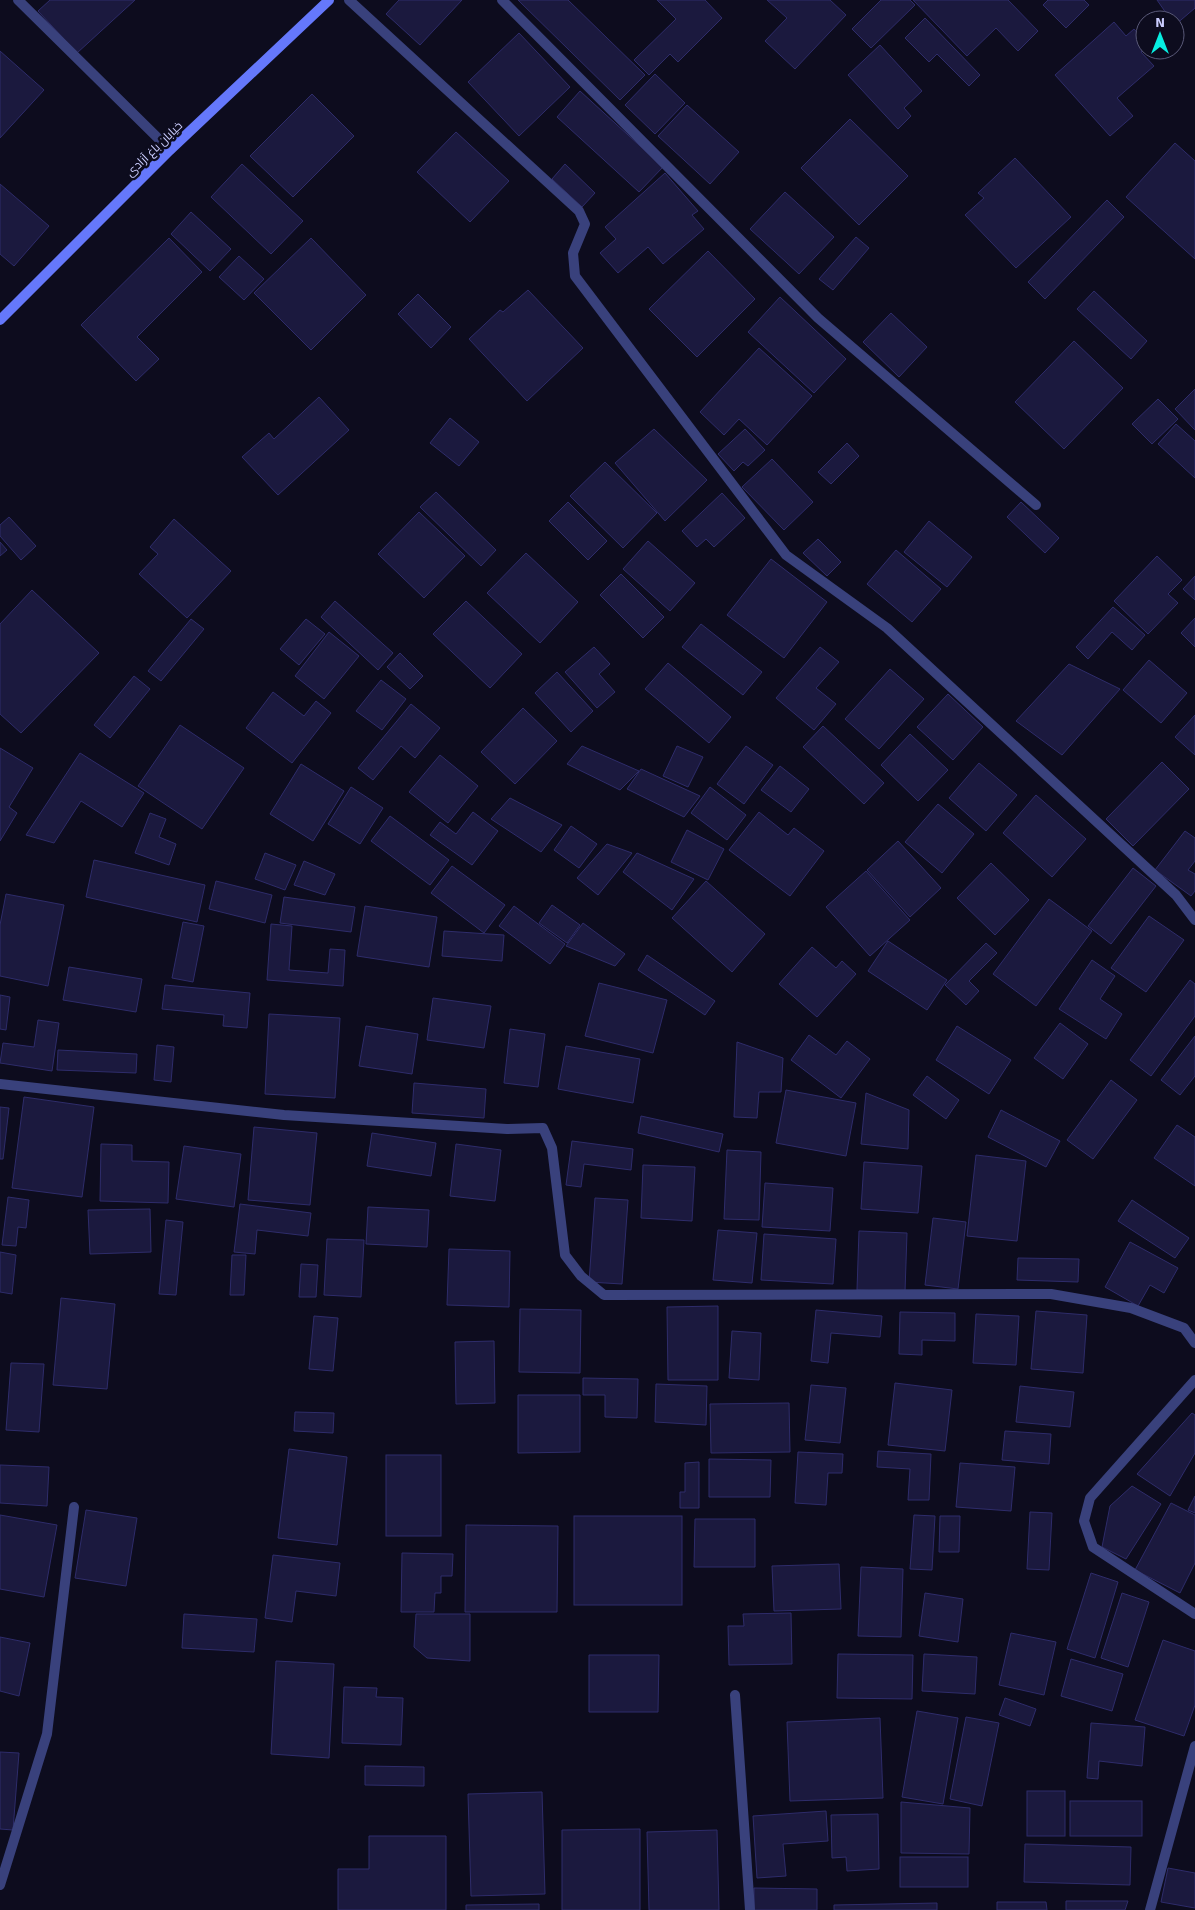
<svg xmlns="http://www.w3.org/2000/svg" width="1195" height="1910" viewBox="0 0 1195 1910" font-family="Signika,Cairo,sans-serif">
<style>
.building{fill:#1b193e;stroke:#2e2c6a}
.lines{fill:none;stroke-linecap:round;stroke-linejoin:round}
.lane{stroke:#39417c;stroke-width:10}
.street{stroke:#39417c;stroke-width:10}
.secondary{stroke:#6578fb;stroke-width:10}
.labels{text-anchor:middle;stroke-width:5;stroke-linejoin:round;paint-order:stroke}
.street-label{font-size:12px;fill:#cbcdfe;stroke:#0d0c1e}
</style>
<rect width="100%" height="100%" fill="#0d0c1e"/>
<g class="building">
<path d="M50 0H135L77 53 38 11Z"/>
<path d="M399 0H462L420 45 386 14Z"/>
<path d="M518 0H568L645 75 620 100Z"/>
<path d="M657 0H705L722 18 678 62 670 54 649 75 634 60 676 19Z"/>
<path d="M767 0H830L846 15 795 69 765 41 787 18Z"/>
<path d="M881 0H910L915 5 871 48 852 29Z"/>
<path d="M913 0H1008L1038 31 1018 51 996 28 967 56Z"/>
<path d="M1048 0H1084L1089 5 1066 28 1043 5Z"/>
<path d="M1157 0H1195V8L1175 25V20H1171Z"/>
<path d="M925 18 980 75 969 86 937 54 929 62 905 38Z"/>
<path d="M1114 22 1126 36 1134 29 1145 41V49L1141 52 1154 66 1117 98 1133 116 1110 136 1055 75Z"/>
<path d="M519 33 570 87 519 136 468 82Z"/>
<path d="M880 45 922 91 904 108 911 116 898 129 848 75Z"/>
<path d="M0 51 44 90 0 138Z"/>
<path d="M655 74 685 103 655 134 625 105Z"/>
<path d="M580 91 663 167 639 192 557 117Z"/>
<path d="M312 94 354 136 293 197 250 156Z"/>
<path d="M687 105 739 152 710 184 658 136Z"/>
<path d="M850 119 908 176 859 225 801 168Z"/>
<path d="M456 132 509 181 470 222 417 172Z"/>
<path d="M1175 143 1195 161V259L1126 197Z"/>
<path d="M1015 158 1071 217 1016 268 965 215 984 198 978 193Z"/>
<path d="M242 164 303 221 271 254 211 197Z"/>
<path d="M565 164 595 193 582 207 552 179Z"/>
<path d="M665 173 698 211 692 215 704 229 663 264 648 247 618 273 600 253 616 239 605 227Z"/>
<path d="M0 184 49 226 14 266 0 254Z"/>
<path d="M785 192 834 237 799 274 750 229Z"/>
<path d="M1107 200 1124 217 1045 299 1028 282Z"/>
<path d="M191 212 231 249 210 271 171 234Z"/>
<path d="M856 237 869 248 833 290 819 279Z"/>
<path d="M169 238 202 272 137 337 159 359 136 381 81 325Z"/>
<path d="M311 238 366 295 311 350 254 293Z"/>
<path d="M708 251 755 299 697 357 649 309Z"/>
<path d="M239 256 264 279 244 300 219 277Z"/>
<path d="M528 290 583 348 527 401 469 339 500 310 503 312Z"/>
<path d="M1094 291 1147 341 1131 359 1077 309Z"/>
<path d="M418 294 451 327 431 348 398 314Z"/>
<path d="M780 297 846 359 814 393 748 332Z"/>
<path d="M891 313 927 347 899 377 863 342Z"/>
<path d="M1074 341 1123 388 1064 449 1015 402Z"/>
<path d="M759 348 812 396 767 445 739 419 724 435 700 412Z"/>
<path d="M1195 389V430L1175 409Z"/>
<path d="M319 397 349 430 278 495 242 457 269 433 274 439Z"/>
<path d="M1158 399 1178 419 1152 444 1132 424Z"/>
<path d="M450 418 479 442 459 466 430 443Z"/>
<path d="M1176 424 1195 441V478L1158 444Z"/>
<path d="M654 429 707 480 665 521 615 463Z"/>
<path d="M745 429 765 450 748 466 743 462 734 471 718 454Z"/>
<path d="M847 443 859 456 831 484 818 472Z"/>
<path d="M772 459 813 502 784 530 742 487Z"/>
<path d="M605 462 657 513 623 548 570 496Z"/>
<path d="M436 492 496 550 481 566 420 507Z"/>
<path d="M722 493 745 518 714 547 706 539 697 547 682 531Z"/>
<path d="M568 502 607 541 588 560 549 521Z"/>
<path d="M1021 502 1059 538 1045 553 1007 517Z"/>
<path d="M419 512 465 556 424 598 378 554Z"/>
<path d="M9 517 36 546 21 560 0 536V525Z"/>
<path d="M174 519 231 571 187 618 139 574 158 554 150 547Z"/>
<path d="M929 521 972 557 947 587 904 552Z"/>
<path d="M818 539 841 562 827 576 803 553Z"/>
<path d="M648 541 695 583 670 611 623 569Z"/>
<path d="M0 542 7 550 0 556Z"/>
<path d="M896 550 941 589 912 622 867 584Z"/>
<path d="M526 553 578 602 540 643 487 593Z"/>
<path d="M1157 556 1182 580 1168 594 1178 603 1148 634 1114 601Z"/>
<path d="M771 559 827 602 784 658 727 615Z"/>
<path d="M621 574 664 617 643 638 600 595Z"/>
<path d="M1195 576V600L1183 589Z"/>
<path d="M32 590 99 653 21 733 0 714V624Z"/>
<path d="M335 601 393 653 378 670 321 617Z"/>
<path d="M466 601 522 654 490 688 433 634Z"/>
<path d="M1113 607 1145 635 1132 650 1112 632 1088 659 1076 647Z"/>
<path d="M1195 618V647L1181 633Z"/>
<path d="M191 619 204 629 161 681 148 671Z"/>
<path d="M306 619 325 634 299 665 280 649Z"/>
<path d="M701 624 762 672 743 695 682 647Z"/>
<path d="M329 632 359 656 324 699 295 676Z"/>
<path d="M594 647 610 664 599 674 615 692 597 708 565 672Z"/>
<path d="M820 647 839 662 816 688 836 704 814 730 776 698Z"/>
<path d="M400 653 423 676 410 689 387 667Z"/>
<path d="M1149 660 1187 693 1161 723 1123 690Z"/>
<path d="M668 663 731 717 709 743 645 689Z"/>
<path d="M1069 664 1120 689 1062 755 1016 721Z"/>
<path d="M890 669 924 699 879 749 845 719Z"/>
<path d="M557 672 593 711 571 732 535 693Z"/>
<path d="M134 676 150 689 110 738 94 725Z"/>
<path d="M381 680 406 699 382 730 356 711Z"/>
<path d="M273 692 304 716 316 701 331 713 292 763 246 728Z"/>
<path d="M948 694 983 727 953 760 917 727Z"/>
<path d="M411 704 440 728 415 758 401 746 373 780 358 768Z"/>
<path d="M523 708 557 741 515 784 481 752Z"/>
<path d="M1195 715V755L1175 737Z"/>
<path d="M180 725 244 768 202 829 138 786Z"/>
<path d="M823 726 884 783 864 804 803 747Z"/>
<path d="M910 734 948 770 918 801 881 765Z"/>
<path d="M582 746 639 771 620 790 567 764Z"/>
<path d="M677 746 703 757 688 787 663 776Z"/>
<path d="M746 746 773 765 744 804 717 784Z"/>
<path d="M0 748 33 768 9 807 17 813 0 841Z"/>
<path d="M80 753 144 793 122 827 81 801 54 843 26 835Z"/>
<path d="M440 755 478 786 448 823 409 792Z"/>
<path d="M1162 762 1189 789 1133 846 1106 819Z"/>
<path d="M979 763 1017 795 986 831 949 798Z"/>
<path d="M301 764 344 791 313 841 270 814Z"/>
<path d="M780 766 809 789 791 812 761 790Z"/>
<path d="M641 769 700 796 684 817 627 789Z"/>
<path d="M351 787 383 808 360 844 328 824Z"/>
<path d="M710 787 746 815 727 840 691 813Z"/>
<path d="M1036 795 1086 839 1052 877 1003 833Z"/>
<path d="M510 798 562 825 541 852 491 819Z"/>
<path d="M938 804 974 834 942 873 905 842Z"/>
<path d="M473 812 498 831 472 865 430 835 440 822 456 834Z"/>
<path d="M759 812 788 835 794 828 824 851 790 896 729 850Z"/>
<path d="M150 813 166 819 159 837 176 844 169 865 135 853Z"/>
<path d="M390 816 449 860 430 885 371 841Z"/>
<path d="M571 826 597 844 579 868 554 850Z"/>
<path d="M687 830 724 849 708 880 671 862Z"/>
<path d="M1185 831 1195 838V861L1188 870 1195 874V891L1191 896 1155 870Z"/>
<path d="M898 841 941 888 910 917 867 870Z"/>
<path d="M607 844 632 853 598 895 577 878Z"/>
<path d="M265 853 296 865 285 890 255 879Z"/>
<path d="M637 853 694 879 672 910 623 872Z"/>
<path d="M94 860 205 885 197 922 86 897Z"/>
<path d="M304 861 335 874 325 895 294 885Z"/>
<path d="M991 863 1029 900 995 935 957 898Z"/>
<path d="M452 866 505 905 484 933 431 893Z"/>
<path d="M1133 868 1156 886 1111 944 1088 926Z"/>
<path d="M866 871 910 920 870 956 826 907Z"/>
<path d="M216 881 272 895 265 923 209 909Z"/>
<path d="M706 881 765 934 732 972 672 918Z"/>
<path d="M6 894 64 905 48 986 0 976V925Z"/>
<path d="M284 897 355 907 351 932 280 923Z"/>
<path d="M1049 899 1092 931 1036 1006 993 974Z"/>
<path d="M552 905 580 925 567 943 539 923Z"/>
<path d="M365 906 437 917 429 967 357 956Z"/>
<path d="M514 906 565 944 550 964 499 926Z"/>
<path d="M1149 916 1184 940 1146 992 1111 968Z"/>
<path d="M183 922 204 926 193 982 172 978Z"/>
<path d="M583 923 625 954 615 966 566 946Z"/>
<path d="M271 924 292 926 289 970 328 973 330 949 345 950 343 986 267 980Z"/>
<path d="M444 931 504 935 502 961 442 956Z"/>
<path d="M888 941 947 980 927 1010 868 971Z"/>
<path d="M986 943 997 953 969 981 979 991 966 1005 945 985Z"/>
<path d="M812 947 836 968 842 961 856 974 817 1017 779 984Z"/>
<path d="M647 955 715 1001 705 1015 638 970Z"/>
<path d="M1092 960 1115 976 1100 999 1122 1014 1106 1039 1059 1009Z"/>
<path d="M69 967 142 979 136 1012 63 1000Z"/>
<path d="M1190 980 1195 984V1016L1151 1076 1130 1060Z"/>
<path d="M599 983 667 1000 653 1053 585 1036Z"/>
<path d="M165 985 250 993 247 1028 223 1026 224 1015 162 1009Z"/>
<path d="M0 995 10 997 6 1030 0 1029Z"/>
<path d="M433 998 491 1006 484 1048 427 1040Z"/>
<path d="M269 1014 340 1018 335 1098 265 1094Z"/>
<path d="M38 1020 59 1023 52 1071 0 1063 3 1043 34 1047Z"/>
<path d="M1060 1023 1088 1044 1063 1079 1034 1058Z"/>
<path d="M366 1026 418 1034 412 1074 359 1066Z"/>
<path d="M957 1026 1011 1060 989 1094 936 1060Z"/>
<path d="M510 1029 545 1034 538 1087 504 1083Z"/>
<path d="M809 1035 836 1055 847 1041 870 1059 841 1098 791 1060Z"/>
<path d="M1195 1036V1076L1180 1095 1161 1080Z"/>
<path d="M737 1042 783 1058 781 1092H759L757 1118 734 1117Z"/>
<path d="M157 1045 174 1047 171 1082 154 1080Z"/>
<path d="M566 1046 640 1059 633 1103 558 1089Z"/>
<path d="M58 1050 137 1054 136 1073 57 1070Z"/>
<path d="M927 1076 959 1100 946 1119 913 1095Z"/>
<path d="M1111 1080 1137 1100 1093 1159 1067 1140Z"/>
<path d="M414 1083 486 1089 484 1118 412 1113Z"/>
<path d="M786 1090 856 1103 846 1156 776 1143Z"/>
<path d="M866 1093 909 1110 908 1149 861 1144Z"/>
<path d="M24 1097 94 1107 82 1197 12 1188Z"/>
<path d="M0 1107 9 1108 3 1159H0Z"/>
<path d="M1001 1110 1060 1141 1046 1167 988 1137Z"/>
<path d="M641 1116 723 1134 719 1152 638 1133Z"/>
<path d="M1177 1125 1195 1137V1186L1154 1158Z"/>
<path d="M254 1127 317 1133 310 1205 248 1200Z"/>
<path d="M372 1133 436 1143 431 1176 367 1166Z"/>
<path d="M572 1141 633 1149 631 1170 584 1164 581 1187 566 1185Z"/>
<path d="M101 1144 132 1145V1161L169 1162 168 1203 100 1201Z"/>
<path d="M456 1144 501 1150 495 1201 450 1196Z"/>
<path d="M184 1146 241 1154 234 1207 176 1199Z"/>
<path d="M727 1150 761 1152 759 1220 724 1219Z"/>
<path d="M976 1155 1026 1161 1017 1241 967 1236Z"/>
<path d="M864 1162 922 1166 918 1213 861 1209Z"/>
<path d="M643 1165 695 1167 692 1221 641 1218Z"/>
<path d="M765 1183 833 1188 830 1231 762 1227Z"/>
<path d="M8 1197 29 1200 26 1228 18 1227 16 1246 2 1245Z"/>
<path d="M595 1198 628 1200 622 1284 589 1282Z"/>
<path d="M1132 1200 1189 1238 1175 1258 1118 1221Z"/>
<path d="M240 1204 311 1213 308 1236 257 1230 255 1254 234 1252Z"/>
<path d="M368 1207 429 1210 427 1247 366 1244Z"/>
<path d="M150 1209 151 1252 90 1254 88 1210Z"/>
<path d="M933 1218 966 1222 958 1289 925 1285Z"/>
<path d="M166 1220 183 1222 176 1295 159 1294Z"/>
<path d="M718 1230 757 1233 752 1283 713 1280Z"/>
<path d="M859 1231 907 1233 905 1292 857 1290Z"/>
<path d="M764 1234 836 1239 833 1284 761 1280Z"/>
<path d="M327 1239 364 1240 361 1297 324 1295Z"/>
<path d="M1130 1242 1178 1268 1164 1293 1150 1285 1138 1306 1105 1287Z"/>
<path d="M449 1249 510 1251 509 1307 447 1305Z"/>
<path d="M0 1252 16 1255 12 1294 0 1292Z"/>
<path d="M232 1255H246L244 1295H230Z"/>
<path d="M1018 1258 1079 1259 1078 1282 1017 1280Z"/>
<path d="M301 1264 318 1265 316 1297H299Z"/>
<path d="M61 1298 115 1304 107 1389 53 1385Z"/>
<path d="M718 1306V1380H668L667 1307Z"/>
<path d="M520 1309 581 1310 580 1373 519 1372Z"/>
<path d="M816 1310 882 1316 880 1337 831 1333 828 1363 811 1361Z"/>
<path d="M1036 1311 1087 1315 1083 1373 1031 1369Z"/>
<path d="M900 1312 955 1313V1341L922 1340V1355L899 1354Z"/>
<path d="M976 1314 1019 1316 1016 1365 973 1363Z"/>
<path d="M314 1316 338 1318 333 1371 309 1369Z"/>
<path d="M732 1331 761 1333 759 1380 729 1378Z"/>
<path d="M494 1341 495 1403 456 1404 455 1342Z"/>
<path d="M11 1363 44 1364 39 1432 6 1430Z"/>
<path d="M583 1378 638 1379 637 1418 605 1417V1395H583Z"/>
<path d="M895 1383 952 1390 945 1451 888 1445Z"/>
<path d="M656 1384 707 1386 706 1425 655 1422Z"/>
<path d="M811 1385 846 1388 840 1443 805 1440Z"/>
<path d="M1020 1386 1074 1392 1070 1427 1016 1422Z"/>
<path d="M518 1395H580V1452L518 1453Z"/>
<path d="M789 1403 790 1452 711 1453 710 1404Z"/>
<path d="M295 1412 334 1413 333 1433 294 1431Z"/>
<path d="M1192 1413 1195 1415V1453L1170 1496 1137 1474Z"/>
<path d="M1005 1431 1051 1434 1049 1464 1002 1460Z"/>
<path d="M289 1449 347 1457 337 1545 278 1538Z"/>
<path d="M878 1451 931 1454 929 1500H908L910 1469 877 1467Z"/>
<path d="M798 1452 843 1454 842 1473H828L826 1505 795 1503Z"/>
<rect x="386" y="1455" width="55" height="81"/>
<path d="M709 1459 771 1460 770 1497H709Z"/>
<path d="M699 1462V1508H680V1492H685V1463Z"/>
<path d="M960 1463 1015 1467 1011 1511 956 1507Z"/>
<path d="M0 1465 49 1467 47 1506 0 1503Z"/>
<path d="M1132 1486 1161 1504 1126 1559 1102 1547 1110 1506Z"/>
<path d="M1195 1496V1513L1188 1510Z"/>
<path d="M1171 1503 1195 1515V1563L1180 1593 1135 1570Z"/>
<path d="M86 1510 137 1518 126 1586 75 1578Z"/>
<path d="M1030 1512 1052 1513 1049 1570 1027 1569Z"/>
<path d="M0 1515 57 1525 44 1597 0 1589Z"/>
<path d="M914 1515 935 1516 932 1570 910 1569Z"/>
<rect x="574" y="1516" width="108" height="89"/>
<path d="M940 1516H960L959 1552H939Z"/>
<path d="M695 1519H755V1567H694Z"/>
<path d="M466 1525 558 1526 557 1612H465Z"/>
<path d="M402 1553 453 1554 452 1576H441V1593H435L434 1612H401Z"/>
<path d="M273 1555 340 1563 336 1596 296 1591 292 1622 265 1618Z"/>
<path d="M839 1564 841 1609 774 1611 772 1566Z"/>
<path d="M861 1567 903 1569 901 1637 858 1636Z"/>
<path d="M1091 1573 1118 1582 1095 1658 1067 1649Z"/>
<path d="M925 1593 963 1599 958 1642 919 1636Z"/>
<path d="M1122 1593 1149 1602 1128 1667 1101 1658Z"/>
<path d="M791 1613 792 1664 729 1665 728 1626H744L743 1614Z"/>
<path d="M184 1614 257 1619 254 1652 182 1648Z"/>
<path d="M416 1614H470V1661L427 1658 414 1647Z"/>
<path d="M1011 1633 1056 1642 1044 1695 999 1685Z"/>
<path d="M0 1637 30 1643 19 1696 0 1691Z"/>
<path d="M1163 1640 1195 1651V1705L1184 1736 1135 1720Z"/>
<path d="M838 1654 913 1655 912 1699 837 1698Z"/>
<path d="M924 1654 977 1657 975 1694 922 1691Z"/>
<path d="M589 1655H659L658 1712H589Z"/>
<path d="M1071 1659 1123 1674 1112 1711 1061 1696Z"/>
<path d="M276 1661 334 1664 329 1758 271 1754Z"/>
<path d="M344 1687 377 1688 376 1697 403 1698 401 1745 342 1743Z"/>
<path d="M1005 1698 1036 1709 1030 1726 999 1715Z"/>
<path d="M917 1711 958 1718 943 1804 902 1797Z"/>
<path d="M966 1717 999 1723 982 1806 950 1799Z"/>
<path d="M880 1718 883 1798 790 1801 787 1722Z"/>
<path d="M1091 1723 1145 1727 1142 1766 1099 1761 1098 1779 1087 1778Z"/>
<path d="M0 1752 19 1753 13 1830 0 1829Z"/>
<path d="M365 1766 424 1767V1786L365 1785Z"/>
<rect x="1027" y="1791" width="38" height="45"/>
<path d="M542 1792 545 1894 471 1896 468 1794Z"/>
<rect x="1070" y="1801" width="72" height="35"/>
<path d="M901 1802 970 1808 969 1854 901 1853Z"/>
<path d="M826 1811 828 1841 783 1844 786 1876 757 1878 753 1816Z"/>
<path d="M878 1814 879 1869 847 1871 846 1857 832 1858 831 1815Z"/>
<path d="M640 1829V1910H562V1830Z"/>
<path d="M717 1830 719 1910H649L647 1832Z"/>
<path d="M369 1836H446V1910H338V1869H369Z"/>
<path d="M1025 1844 1131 1847 1130 1885 1024 1882Z"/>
<rect x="900" y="1857" width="68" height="30"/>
<path d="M1168 1868 1195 1873V1908L1161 1902Z"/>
<path d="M754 1888 817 1889V1910H754Z"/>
<path d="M1066 1901H1128L1125 1910H1066Z"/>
<path d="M997 1902H1046L1047 1910H997Z"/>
<path d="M937 1903V1910H834V1905Z"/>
<path d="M539 1904V1910H466V1905Z"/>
</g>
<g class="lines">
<path class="lane" d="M0 1885 47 1734 74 1507"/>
<g class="street">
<path d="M18 0 170 150"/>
<path d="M349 0 579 211 585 224 573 253 575 276 786 555 887 628 1176 895 1195 920"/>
<path d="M502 0 818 318 1036 505"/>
<path d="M0 1084 284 1115 507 1129 543 1128 552 1148 565 1255 581 1276 604 1295 1051 1294 1131 1308 1184 1328 1195 1343"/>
<path d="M1195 1380 1090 1498 1084 1521 1093 1547 1195 1614"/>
<path d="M735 1695 750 1910"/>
<path d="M1150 1910 1195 1746"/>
</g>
<path class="secondary" d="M0 320 170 150 329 0"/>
</g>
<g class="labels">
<g class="street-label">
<text transform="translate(154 149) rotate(-44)" y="4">خیابان باغ آزادی</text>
</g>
</g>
<g transform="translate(1160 35)"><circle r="24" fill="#0d0c1e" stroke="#595978"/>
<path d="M0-4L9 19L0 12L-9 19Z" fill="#07eee1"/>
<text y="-8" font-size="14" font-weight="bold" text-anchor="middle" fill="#cbcdfe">N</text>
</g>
</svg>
